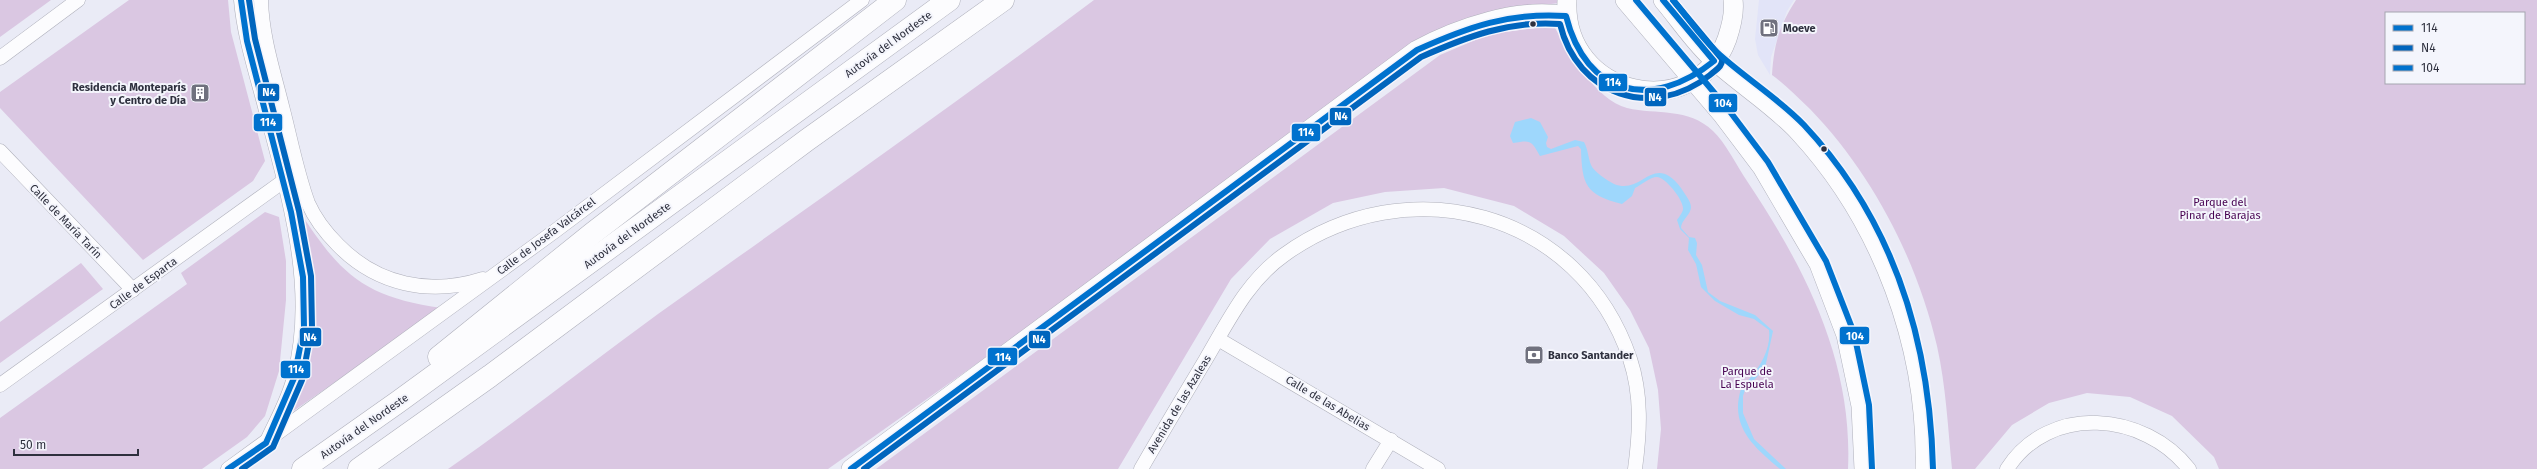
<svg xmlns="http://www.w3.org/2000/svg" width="2537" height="469" viewBox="0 0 2537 469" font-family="'Fira Sans',sans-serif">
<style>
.built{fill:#e2e4f8}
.green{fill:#dac7e2;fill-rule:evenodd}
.water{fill:#9ed7fc}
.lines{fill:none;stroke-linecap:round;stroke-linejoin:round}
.street-casing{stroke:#afb0bb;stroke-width:15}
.secondary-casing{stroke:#afb0bb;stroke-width:20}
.highway-casing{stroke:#afb0bb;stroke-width:23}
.street{stroke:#fcfcfe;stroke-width:14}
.secondary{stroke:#fcfcfe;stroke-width:19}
.highway{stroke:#fcfcfe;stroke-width:22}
.bus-1-casing{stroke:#f4f5fc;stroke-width:9}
.bus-2-casing{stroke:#f4f5fc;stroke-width:9}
.bus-3-casing{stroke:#f4f5fc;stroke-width:9}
.bus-1{stroke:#0072ce;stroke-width:6}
.bus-2{stroke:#0065bd;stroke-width:6}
.bus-3{stroke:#0072ce;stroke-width:6}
.bus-dot{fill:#2e303e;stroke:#f4f5fc;stroke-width:1.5}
.labels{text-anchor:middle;stroke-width:4;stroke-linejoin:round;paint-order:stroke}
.poi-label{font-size:11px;font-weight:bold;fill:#2e303e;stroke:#f4f5fc;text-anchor:start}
.street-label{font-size:11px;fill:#2e303e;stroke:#f4f5fc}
.park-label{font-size:11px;fill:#460150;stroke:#f4f5fc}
.line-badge{stroke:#f4f5fc;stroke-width:1.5}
.badge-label{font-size:11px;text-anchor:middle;font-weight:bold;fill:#fff}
</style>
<rect width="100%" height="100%" fill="#eaebf6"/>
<path class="built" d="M1759 0H1794L1787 11 1771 57 1770 75 1758 55 1755 39Z"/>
<g class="green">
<path d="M0 0H51L0 37Z"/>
<path d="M129 0H228L231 32 265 161 253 181 143 260 0 108V92Z"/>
<path d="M1094 0H1560L1559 3 1528 7 1453 24 1257 158 1027 328 828 469H448C520 419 588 365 658 314 804 210 951 107 1094 0Z"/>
<path d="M1796 0H2537V469H2219L2214 457 2172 416 2130 397 2087 393 2049 403 2012 425 1975 469H1952C1948 429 1946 386 1937 346 1917 260 1872 173 1810 109 1797 97 1786 85 1772 75 1774 44 1779 26 1796 0ZM2386 13H2524V83H2386Z"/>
<path d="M1554 26C1568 52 1596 100 1627 108 1657 115 1688 107 1713 131 1725 142 1737 166 1747 181 1805 268 1853 361 1848 469H1657L1661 429 1658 390 1649 348 1630 310 1604 273 1564 236 1514 206 1444 188 1385 192 1333 203 1270 239 1231 279 1118 469H876L1440 55 1480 38 1504 32Z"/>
<path d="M298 209C340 274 363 297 442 308L292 412C298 394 304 375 308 356 319 308 307 256 298 209Z"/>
<path d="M265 212 279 217 286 261V300L279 371 265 416 247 437 202 469H0V418L187 284 181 273Z"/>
<path d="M81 263 103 289 0 363V322Z"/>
</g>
<path class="water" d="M1531 118 1540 122 1548 137 1546 143 1547 147 1551 149 1575 140 1584 142C1588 149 1588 157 1591 165 1594 172 1608 181 1614 184 1643 196 1653 151 1681 188 1684 193 1691 201 1691 207 1691 215 1681 220 1681 228L1689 237 1695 238 1697 243 1696 255 1702 265 1708 292 1720 301 1755 315 1773 331 1765 368 1745 390 1743 396V413L1754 439 1786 469H1780C1755 448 1729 427 1741 389 1743 385 1748 381 1751 377 1762 364 1771 347 1769 330L1754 319 1739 315 1715 301 1701 287 1696 264 1688 250 1689 238 1680 229 1677 220C1679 217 1683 212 1683 209 1684 200 1665 177 1657 177 1650 177 1641 185 1635 188L1632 196 1622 204C1585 195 1582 184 1581 149L1578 146 1540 156C1531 140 1531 140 1513 143L1510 136 1515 122Z"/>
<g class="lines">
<g class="street-casing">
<g id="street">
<path d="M241 0C244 35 255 69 264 103 287 192 318 286 294 377 289 399 276 421 267 441"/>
<path d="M261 0C262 38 274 73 283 110 291 141 297 173 308 203 315 219 326 233 338 245 377 285 430 296 483 279"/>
<path d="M0 58 78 0"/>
<path d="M0 151 133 290"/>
<path d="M1218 339 1438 469"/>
<path d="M0 385 285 180"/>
<path d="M228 469 555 231 862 0"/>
<path d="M1141 469C1162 432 1184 396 1206 359 1228 322 1247 281 1284 255 1407 166 1580 210 1630 359 1642 395 1640 432 1635 469"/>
<path d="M1373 469 1391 440"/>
<path d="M2007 469C2049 403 2145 412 2189 469"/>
</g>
</g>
<g class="secondary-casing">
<g id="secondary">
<path d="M1567 0C1562 97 1695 126 1727 39 1731 27 1735 13 1733 0"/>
<path d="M1625 0 1722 114 1762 167 1819 264 1846 335 1861 406 1864 469"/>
<path d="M1663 0C1680 20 1696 45 1716 62 1743 86 1775 106 1799 132 1882 222 1928 347 1925 469"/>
<path d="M851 469 1417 50C1458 28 1519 7 1566 16"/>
</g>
</g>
<g class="highway-casing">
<g id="highway">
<path d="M439 357 593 233 895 0"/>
<path d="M303 469 398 402 949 0"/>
<path d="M359 469 490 376 807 140 1003 0"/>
</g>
</g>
<use href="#street" class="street"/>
<use href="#secondary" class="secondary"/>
<use href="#highway" class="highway"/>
<g class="bus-1-casing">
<g id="bus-1">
<path d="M228 469 266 443 294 378 304 327 303 277 291 212 247 41 241 0"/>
<path d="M851 469 1417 50C1468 27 1510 12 1566 16 1586 96 1652 111 1714 61L1663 0"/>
</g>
</g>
<g class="bus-2-casing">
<g id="bus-2">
<path d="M242 469 273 447 302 380 312 327 311 276 299 211 255 39 249 0"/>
<path d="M864 469 1421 57C1466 37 1510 20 1560 24 1577 95 1652 121 1710 75 1715 70 1723 67 1722 59L1673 0"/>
</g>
</g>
<g class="bus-3-casing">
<g id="bus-3">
<path d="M1636 0 1728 109 1768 162 1826 261 1854 333 1869 405 1872 469"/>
<path d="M1673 0C1689 19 1702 39 1720 55 1748 80 1779 99 1804 125 1893 220 1930 341 1933 469"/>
</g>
</g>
<use href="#bus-1" class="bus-1"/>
<use href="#bus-2" class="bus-2"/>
<use href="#bus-3" class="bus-3"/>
</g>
<defs>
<g id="fuel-square" transform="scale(1)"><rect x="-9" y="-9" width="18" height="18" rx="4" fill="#70717e" stroke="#f4f5fc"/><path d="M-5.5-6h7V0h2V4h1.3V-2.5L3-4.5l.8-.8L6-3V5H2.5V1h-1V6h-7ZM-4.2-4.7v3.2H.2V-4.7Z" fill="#fff"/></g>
<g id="building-square" transform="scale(1)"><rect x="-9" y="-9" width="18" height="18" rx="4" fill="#70717e" stroke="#f4f5fc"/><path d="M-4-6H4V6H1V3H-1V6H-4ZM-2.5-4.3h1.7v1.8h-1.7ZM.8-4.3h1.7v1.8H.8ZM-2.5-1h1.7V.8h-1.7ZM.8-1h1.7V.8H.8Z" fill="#fff"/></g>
<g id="bank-square" transform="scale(1)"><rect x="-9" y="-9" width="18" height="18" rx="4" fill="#70717e" stroke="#f4f5fc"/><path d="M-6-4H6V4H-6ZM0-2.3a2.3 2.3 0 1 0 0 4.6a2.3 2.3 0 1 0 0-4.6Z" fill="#fff"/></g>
</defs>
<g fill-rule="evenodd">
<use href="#fuel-square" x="1769" y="28"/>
<use href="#building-square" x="200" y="93"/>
<use href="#bank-square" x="1534" y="355"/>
</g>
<g class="bus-dot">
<circle cx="1533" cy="24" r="3.5"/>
<circle cx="1824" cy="149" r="3.5"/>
</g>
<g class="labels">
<g class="poi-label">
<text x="1783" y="32">Moeve</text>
<text x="186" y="91" text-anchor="end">Residencia Monteparís<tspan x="186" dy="13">y Centro de Día</tspan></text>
<text x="1548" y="359">Banco Santander</text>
</g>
<g class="street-label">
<text transform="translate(888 44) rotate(-36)" y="4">Autovía del Nordeste</text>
<text transform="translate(66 221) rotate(46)" y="4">Calle de María Tarín</text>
<text transform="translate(627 235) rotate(-36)" y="4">Autovía del Nordeste</text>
<text transform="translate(546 236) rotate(-37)" y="4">Calle de Josefa Valcárcel</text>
<text transform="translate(143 283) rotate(-36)" y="4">Calle de Esparta</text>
<text transform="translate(1328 403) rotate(31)" y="4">Calle de las Abelias</text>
<text transform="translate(1179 404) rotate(-59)" y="4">Avenida de las Azaleas</text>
<text transform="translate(364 426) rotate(-35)" y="4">Autovía del Nordeste</text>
</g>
<g class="park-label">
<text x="2220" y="206">Parque del<tspan x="2220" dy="13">Pinar de Barajas</tspan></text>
<text x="1747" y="375">Parque de<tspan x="1747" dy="13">La Espuela</tspan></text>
</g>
</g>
<g class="line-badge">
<rect x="1598" y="73" width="30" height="19" rx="4" fill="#0072ce"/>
<rect x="257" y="83" width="23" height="19" rx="4" fill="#0065bd"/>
<rect x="1644" y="87" width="23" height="20" rx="4" fill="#0065bd"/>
<rect x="1708" y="93" width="30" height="20" rx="4" fill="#0072ce"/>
<rect x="1329" y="107" width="23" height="19" rx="4" fill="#0065bd"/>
<rect x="253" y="113" width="30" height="19" rx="4" fill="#0072ce"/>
<rect x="1291" y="123" width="30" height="19" rx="4" fill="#0072ce"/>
<rect x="1839" y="326" width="31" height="19" rx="4" fill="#0072ce"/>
<rect x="299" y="327" width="23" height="20" rx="4" fill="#0065bd"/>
<rect x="1028" y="330" width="23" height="19" rx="4" fill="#0065bd"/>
<rect x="987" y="347" width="31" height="19" rx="4" fill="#0072ce"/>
<rect x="280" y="360" width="31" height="19" rx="4" fill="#0072ce"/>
</g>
<g class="badge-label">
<text x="1613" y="86">114</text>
<text x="269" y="96">N4</text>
<text x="1655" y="101">N4</text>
<text x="1723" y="107">104</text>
<text x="1341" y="120">N4</text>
<text x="268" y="126">114</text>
<text x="1306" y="136">114</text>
<text x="1855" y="340">104</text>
<text x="310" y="341">N4</text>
<text x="1039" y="343">N4</text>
<text x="1003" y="361">114</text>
<text x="296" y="373">114</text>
</g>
<rect x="2385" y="12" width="140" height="72" fill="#f4f5fc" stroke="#a5a6b0"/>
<rect x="2393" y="25" width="20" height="6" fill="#0072ce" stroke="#a5a6b0"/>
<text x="2421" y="32" font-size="12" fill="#2e303e">114</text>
<rect x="2393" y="45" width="20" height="6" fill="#0065bd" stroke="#a5a6b0"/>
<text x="2421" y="52" font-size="12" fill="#2e303e">N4</text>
<rect x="2393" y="65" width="20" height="6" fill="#0072ce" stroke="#a5a6b0"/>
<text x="2421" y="72" font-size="12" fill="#2e303e">104</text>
<path d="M14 449v6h124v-6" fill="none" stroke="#2e303e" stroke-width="2"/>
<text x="20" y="449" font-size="12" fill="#2e303e" stroke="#f4f5fc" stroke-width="3" paint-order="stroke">50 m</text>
</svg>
